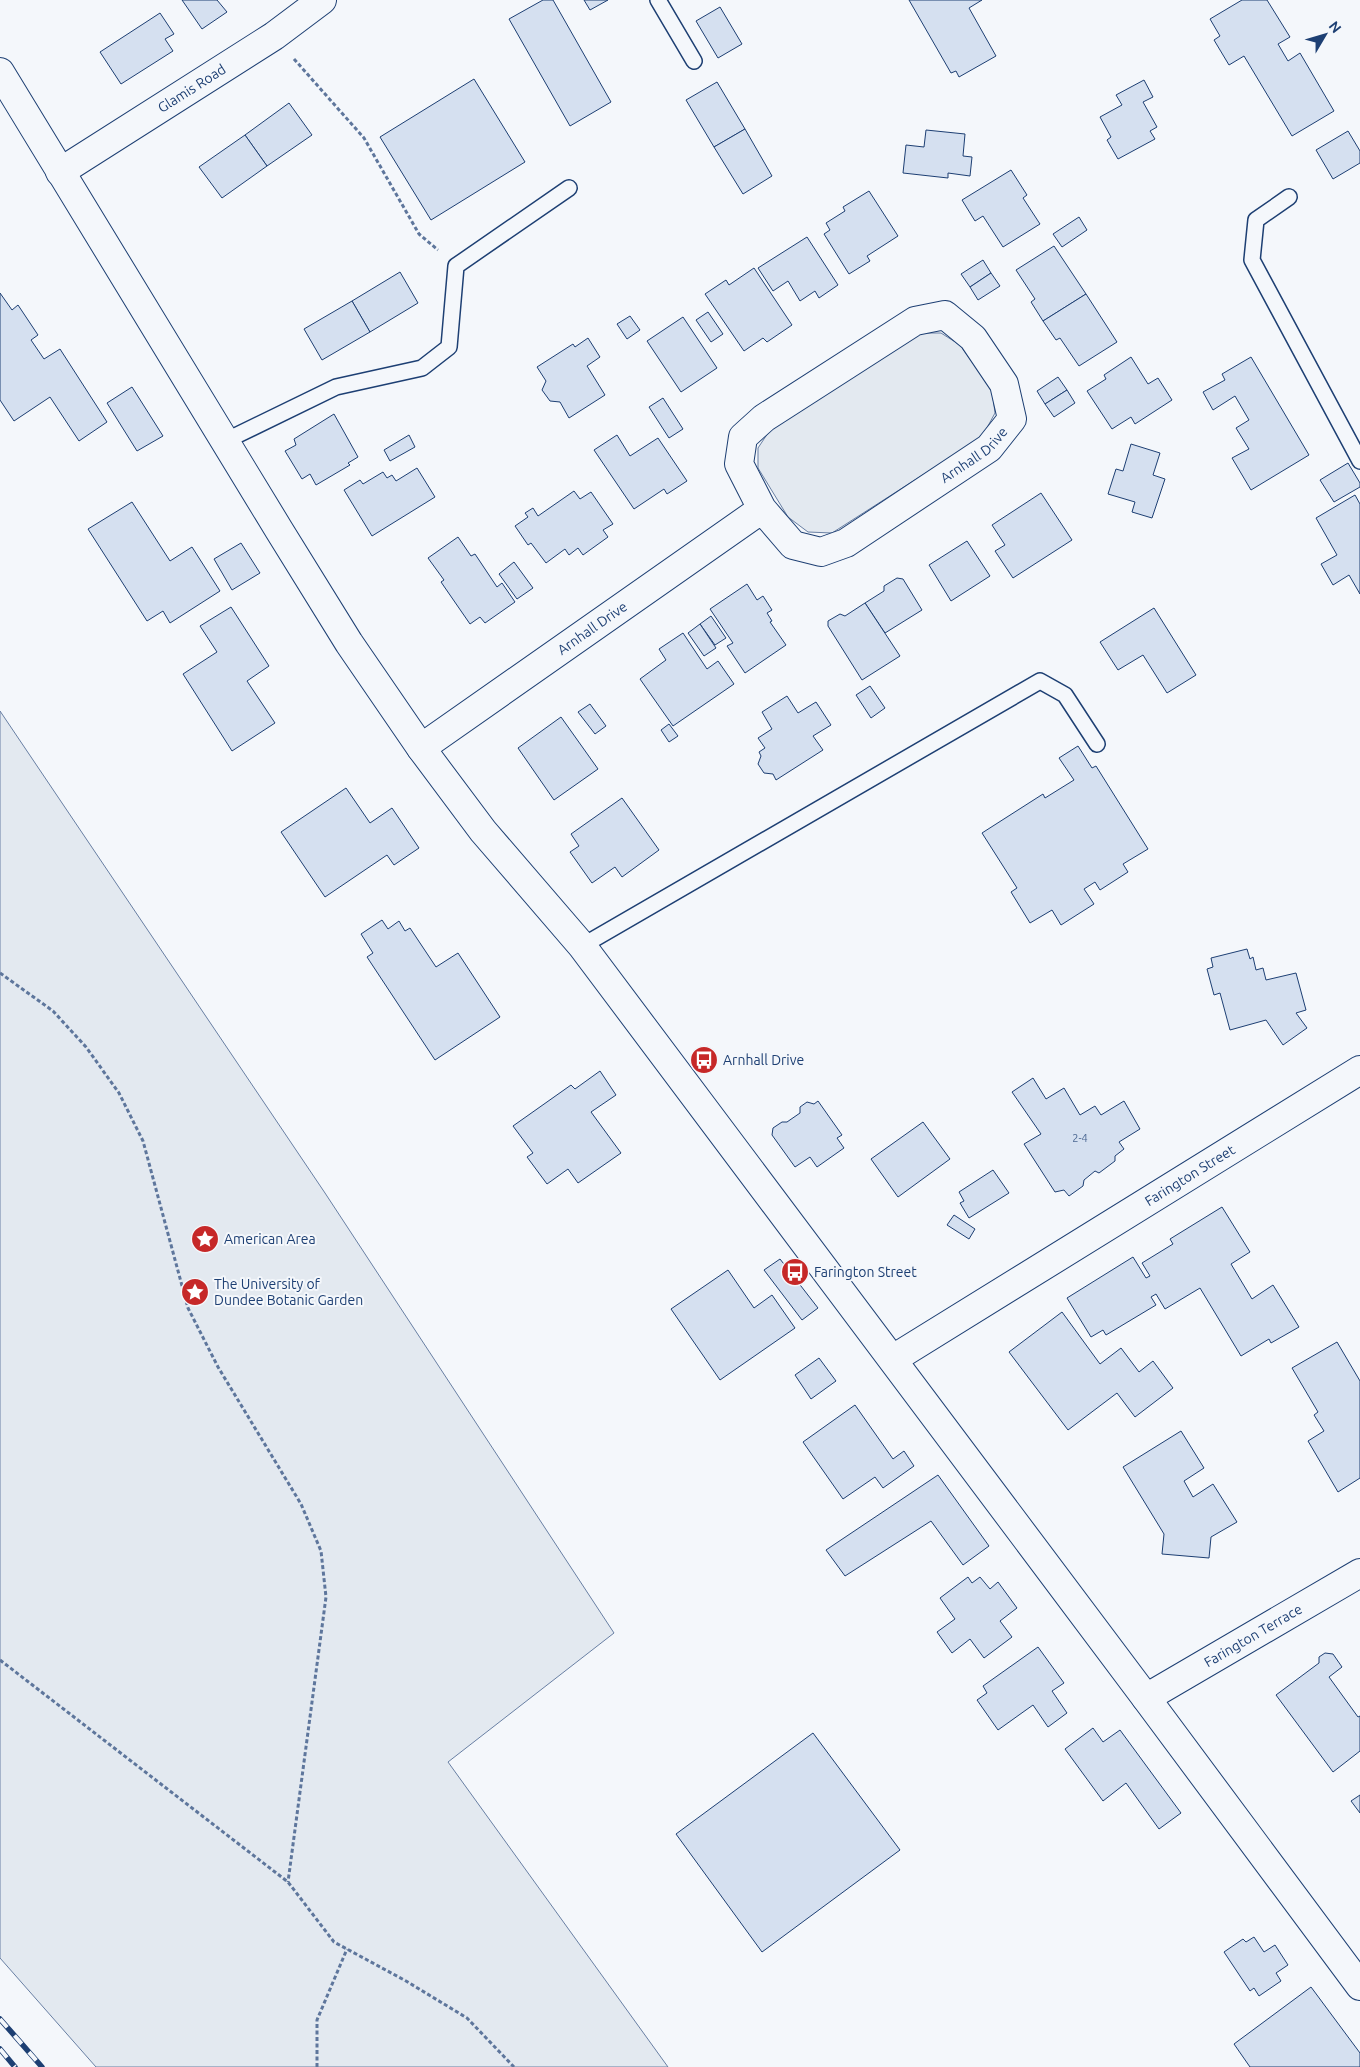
<svg xmlns="http://www.w3.org/2000/svg" width="1360" height="2067" viewBox="0 0 1360 2067" font-family="Ubuntu,sans-serif">
<style>
.green{fill:#e3e9f0;stroke:#687fa3}
.building{fill:#d5e0f0;stroke:#1d3f73}
.lines{fill:none;stroke-linecap:round;stroke-linejoin:round}
.service-casing{stroke:#1d3f73;stroke-width:18}
.minor-casing{stroke:#1d3f73;stroke-width:30}
.tertiary-casing{stroke:#1d3f73;stroke-width:30}
.path{stroke:#5e769c;stroke-width:3;stroke-dasharray:4 2.5;stroke-linecap:butt}
.service{stroke:#f4f7fb;stroke-width:15}
.minor{stroke:#f4f7fb;stroke-width:28}
.tertiary{stroke:#f4f7fb;stroke-width:28}
.rail-casing{stroke:#1d3f73;stroke-width:5.5}
.rail{stroke:#f4f7fb;stroke-width:4;stroke-dasharray:11;stroke-linecap:butt}
.labels{text-anchor:middle;stroke-width:4;stroke-linejoin:round;paint-order:stroke}
.number-label{font-size:11px;fill:#4b6792}
.street-label{font-size:14px;fill:#1d3f73;stroke:#f4f7fb}
.poi-label{font-size:14px;fill:#1d3f73;stroke:#f4f7fb;text-anchor:start}
</style>
<rect width="100%" height="100%" fill="#f4f7fb"/>
<g class="green">
<path d="M919 333H941L960 345 992 390 995 413 982 437 832 533 808 532 788 517 758 468V448L770 430Z"/>
<path d="M0 711 325 1193 614 1633 448 1762 668 2067H96L0 1958Z"/>
</g>
<g class="building">
<path d="M182 0H217L227 12 202 29Z"/>
<path d="M543 0H553L611 102 570 126 509 19Z"/>
<path d="M584 0H608L590 10Z"/>
<path d="M909 0H982L969 8 996 56 959 77 956 71 951 73Z"/>
<path d="M1242 0H1267L1290 37 1278 44 1288 61 1300 53 1334 111 1292 136 1244 56 1229 65 1214 40 1220 36 1210 19Z"/>
<path d="M720 7 742 44 718 58 696 21Z"/>
<path d="M160 13 174 34 165 39 173 51 121 84 100 52Z"/>
<path d="M474 79 525 162 431 220 380 137Z"/>
<path d="M1144 80 1153 97 1143 102 1157 127 1150 131 1155 139 1118 159 1107 140 1111 137 1100 117 1122 105 1116 95Z"/>
<path d="M717 82 745 129 714 147 686 100Z"/>
<path d="M289 103 312 135 267 166 245 135Z"/>
<path d="M745 129 772 176 743 194 714 147Z"/>
<path d="M926 130 965 134 963 156 972 157 970 176 948 173V178L903 173 906 145 924 147Z"/>
<path d="M1348 131 1360 151V163L1333 179 1316 150Z"/>
<path d="M245 135 267 166 222 198 199 167Z"/>
<path d="M1011 170 1027 195 1023 198 1040 224 1003 247 983 216 975 221 962 200Z"/>
<path d="M869 191 898 236 867 256 870 261 849 274 824 234 830 230 826 223 845 211 843 207Z"/>
<path d="M1079 217 1087 230 1062 247 1053 234Z"/>
<path d="M807 237 838 285 819 298 815 291 800 301 788 281 773 291 758 268Z"/>
<path d="M1054 246 1086 294 1043 321 1031 302 1035 299 1016 270Z"/>
<path d="M983 260 991 273 970 287 961 274Z"/>
<path d="M754 268 792 325 767 342 763 338 744 351 705 294 726 280 729 285Z"/>
<path d="M400 272 418 303 370 332 352 301Z"/>
<path d="M991 273 1000 286 978 300 970 287Z"/>
<path d="M0 293 12 310 18 305 38 335 31 340 44 359 60 349 107 422 79 441 50 397 14 421 0 400Z"/>
<path d="M1086 294 1117 342 1079 366 1060 338 1056 340 1043 321Z"/>
<path d="M352 301 370 332 322 360 304 329Z"/>
<path d="M708 312 723 334 711 342 696 320Z"/>
<path d="M630 316 640 330 627 339 617 324Z"/>
<path d="M683 317 717 368 681 392 647 341Z"/>
<path d="M588 338 600 357 587 366 605 395 569 418 560 402 550 401 542 390 546 381 537 367 573 344 575 347Z"/>
<path d="M1131 357 1148 384 1158 378 1172 400 1135 424 1131 417 1112 429 1087 391 1106 379 1104 375Z"/>
<path d="M1251 357 1309 455 1251 490 1232 458 1249 449 1236 428 1249 420 1235 396 1213 410 1203 392 1225 380 1222 374Z"/>
<path d="M1058 377 1067 390 1045 404 1037 391Z"/>
<path d="M132 387 163 436 137 451 107 403Z"/>
<path d="M1067 390 1075 403 1054 417 1045 404Z"/>
<path d="M663 398 683 429 669 438 649 407Z"/>
<path d="M334 414 358 457 348 463 350 465 316 485 310 474 302 479 285 451 296 445 294 439Z"/>
<path d="M409 435 415 447 390 461 384 450Z"/>
<path d="M617 435 630 456 658 438 687 481 667 494 664 489 634 509 594 450Z"/>
<path d="M1131 444 1160 453 1153 475 1165 479 1152 518 1132 512 1135 502 1108 494 1116 469 1123 471Z"/>
<path d="M1348 463 1360 483V487L1334 502 1320 480Z"/>
<path d="M417 468 435 497 372 536 344 490 360 480 363 484 383 472 387 478 392 475 396 481Z"/>
<path d="M574 491 580 499 591 492 613 524 603 530 608 537 583 555 578 548 569 555 565 549 546 563 531 543 528 545 515 526 528 517 525 513 533 508 538 516Z"/>
<path d="M1041 493 1072 540 1013 578 995 551 1005 545 992 525Z"/>
<path d="M1355 495 1360 504V594L1349 575 1333 585 1321 564 1337 555 1316 518Z"/>
<path d="M132 502 170 561 192 547 220 591 170 623 163 611 147 621 88 529Z"/>
<path d="M458 537 471 556 475 554 497 587 502 583 515 602 485 623 480 617 470 624 441 582 444 580 428 558Z"/>
<path d="M967 541 990 576 951 601 929 565Z"/>
<path d="M241 543 260 573 232 590 214 559Z"/>
<path d="M514 562 533 588 517 599 499 574Z"/>
<path d="M897 578 903 579 922 610 885 633 865 603 884 591V586Z"/>
<path d="M747 584 757 600 763 596 772 610 767 613 772 621 770 622 786 645 745 673 727 646 733 643 710 609Z"/>
<path d="M865 603 900 656 862 680 828 626V621L840 614 845 616Z"/>
<path d="M231 607 269 666 247 681 275 723 232 751 183 674 217 652 200 626Z"/>
<path d="M1154 608 1196 675 1167 693 1143 655 1118 670 1100 642Z"/>
<path d="M711 616 726 638 715 645 700 624Z"/>
<path d="M700 624 716 648 704 656 688 633Z"/>
<path d="M683 633 707 669 718 661 734 684 673 726 640 679 666 660 659 649Z"/>
<path d="M870 686 885 708 871 718 856 695Z"/>
<path d="M787 696 798 713 816 702 831 725 813 736 823 750 776 780 773 774 764 773 758 764 761 756 759 752 765 748 758 738 772 729 762 712Z"/>
<path d="M590 704 606 726 595 734 578 712Z"/>
<path d="M561 717 598 769 554 800 518 748Z"/>
<path d="M669 724 678 736 669 742 661 730Z"/>
<path d="M1078 746 1092 768 1096 766 1148 849 1123 864 1128 872 1100 890 1095 882 1084 889 1094 904 1061 925 1052 910 1030 923 1011 892 1017 888 982 833 1043 794 1045 798 1074 780 1059 758Z"/>
<path d="M346 788 370 823 392 808 419 848 394 865 387 855 325 897 281 832Z"/>
<path d="M622 798 659 850 622 877 615 867 592 883 570 852 579 846 571 834Z"/>
<path d="M382 920 388 929 399 921 405 931 410 928 436 967 458 953 500 1017 435 1060 367 957 373 953 361 934Z"/>
<path d="M1247 949 1250 959 1253 957 1256 970 1263 968 1266 980 1296 973 1306 1010 1296 1013 1307 1028 1283 1045 1266 1020 1230 1030 1220 993 1214 995 1207 969 1213 967 1211 958Z"/>
<path d="M600 1071 616 1095 591 1112 621 1153 578 1183 568 1169 547 1184 527 1157 533 1153 513 1126 571 1085 575 1089Z"/>
<path d="M1033 1078 1046 1099 1064 1088 1080 1115 1095 1106 1101 1115 1124 1101 1140 1129 1119 1142 1124 1149 1115 1156V1161L1099 1173 1095 1171 1084 1180 1083 1186 1069 1196 1064 1190 1055 1192 1024 1144 1041 1134 1012 1092Z"/>
<path d="M818 1101 842 1135 837 1138 844 1148 817 1167 810 1157 795 1167 772 1135 773 1128 782 1122H787L800 1113V1107L807 1102 814 1104Z"/>
<path d="M923 1122 950 1159 898 1197 871 1159Z"/>
<path d="M993 1170 1009 1193 969 1218 960 1203 964 1201 959 1192Z"/>
<path d="M1222 1207 1250 1252 1231 1264 1252 1299 1273 1285 1299 1327 1271 1343 1269 1339 1241 1356 1200 1288 1165 1309 1156 1294 1151 1297 1156 1305 1106 1335 1103 1330 1091 1337 1067 1298 1133 1257 1146 1278 1150 1276 1142 1263 1173 1244 1170 1239Z"/>
<path d="M954 1215 975 1229 969 1239 947 1225Z"/>
<path d="M780 1259 818 1308 802 1320 764 1270Z"/>
<path d="M728 1270 754 1308 772 1295 795 1328 720 1380 671 1309Z"/>
<path d="M1062 1312 1100 1364 1121 1348 1139 1372 1153 1361 1173 1388 1135 1417 1117 1393 1068 1430 1009 1352Z"/>
<path d="M1337 1342 1360 1381V1478L1338 1492 1308 1441 1324 1431 1314 1415 1318 1412 1292 1368Z"/>
<path d="M819 1358 836 1381 811 1399 795 1375Z"/>
<path d="M855 1405 893 1459 904 1451 914 1466 883 1488 875 1477 843 1499 803 1442Z"/>
<path d="M1181 1431 1204 1468 1184 1481 1193 1497 1213 1484 1237 1522 1211 1537 1209 1558 1162 1554 1164 1534 1123 1467Z"/>
<path d="M938 1475 989 1546 963 1565 931 1521 845 1576 826 1550Z"/>
<path d="M968 1577 972 1583 980 1577 990 1589 998 1582 1017 1608 1000 1621 1012 1637 984 1658 970 1639 952 1653 937 1632 955 1619 940 1598Z"/>
<path d="M1038 1647 1064 1683 1052 1691 1067 1713 1048 1727 1033 1705 998 1730 977 1700 987 1693 983 1686Z"/>
<path d="M1325 1653 1333 1654 1342 1667 1329 1677 1358 1717 1360 1716V1751L1333 1772 1276 1695 1319 1663V1657Z"/>
<path d="M1093 1728 1103 1742 1120 1730 1181 1813 1159 1829 1126 1783 1103 1801 1065 1749Z"/>
<path d="M813 1733 900 1850 762 1952 676 1834Z"/>
<path d="M1360 1795V1813L1351 1801Z"/>
<path d="M1254 1937 1264 1952 1275 1945 1288 1965 1276 1973 1281 1981 1259 1996 1254 1988 1250 1991 1224 1952 1243 1939 1246 1942Z"/>
<path d="M1311 1987 1360 2053V2067H1250L1234 2044Z"/>
</g>
<g class="lines">
<g class="service-casing">
<g id="service">
<path d="M658 0 694 61"/>
<path d="M1289 197 1256 220 1252 260 1360 461"/>
<path d="M225 441 336 387 422 368 449 347 456 266 569 188"/>
<path d="M582 946 1040 681 1065 695 1097 744"/>
</g>
</g>
<g class="minor-casing">
<g id="minor">
<path id="s1" d="M421 748 762 509 793 545 821 552 846 543 989 448 1012 419 1004 384 973 338 945 315 915 321 764 418 743 437 739 464 762 509"/>
<path id="s2" d="M893 1359 1360 1070"/>
<path id="s3" d="M1146 1698 1360 1573"/>
</g>
</g>
<g class="tertiary-casing">
<g id="tertiary">
<path d="M0 72 279 530 349 643 421 748 483 831 582 946 1146 1698 1360 1986"/>
<path id="s4" d="M60 172 274 36 322 0"/>
</g>
</g>
<g class="path">
<path d="M294 59 364 138 419 234 438 250"/>
<path d="M0 973 53 1011 86 1047 119 1093 143 1141 188 1308 218 1367 301 1504 321 1551 326 1597 288 1882"/>
<path d="M0 1660 288 1882 334 1942 406 1981 467 2018 514 2067"/>
<path d="M317 2067V2020L347 1949"/>
</g>
<use href="#service" class="service"/>
<use href="#minor" class="minor"/>
<use href="#tertiary" class="tertiary"/>
<g class="rail-casing">
<g id="rail">
<path d="M0 2019 42 2067"/>
<path d="M0 2049 15 2067"/>
</g>
</g>
<use href="#rail" class="rail"/>
</g>
<defs>
<g id="bus-disc" transform="scale(1.4375)"><circle r="9.5" fill="#c62828" stroke="#f4f7fb"/><path d="M-5-6H5V4H4V6H2V4H-2V6H-4V4H-5ZM-3.5-4V0h7V-4ZM-3.5 1.2v1.5H-2V1.2ZM2 1.2v1.5H3.5V1.2Z" fill="#fff"/></g>
<g id="sight-disc" transform="scale(1.4375)"><circle r="9.5" fill="#c62828" stroke="#f4f7fb"/><path d="M0-6L1.8-2.2L6-1.7L2.9 1.2L3.7 5.4L0 3.3L-3.7 5.4L-2.9 1.2L-6-1.7L-1.8-2.2Z" fill="#fff"/></g>
</defs>
<g fill-rule="evenodd">
<use href="#bus-disc" x="704" y="1060"/>
<use href="#sight-disc" x="205" y="1239"/>
<use href="#bus-disc" x="795" y="1272"/>
<use href="#sight-disc" x="195" y="1292"/>
</g>
<g class="labels">
<g class="number-label">
<text x="1080" y="1142">2-4</text>
</g>
<g class="street-label">
<text dy="5" stroke="none"><textPath href="#s4" startOffset="156">Glamis Road</textPath></text>
<text dy="5" stroke="none"><textPath href="#s1" startOffset="675">Arnhall Drive</textPath></text>
<text dy="5" stroke="none"><textPath href="#s1" startOffset="209">Arnhall Drive</textPath></text>
<text dy="5" stroke="none"><textPath href="#s2" startOffset="349">Farington Street</textPath></text>
<text dy="5" stroke="none"><textPath href="#s3" startOffset="124">Farington Terrace</textPath></text>
</g>
<g class="poi-label">
<text x="723" y="1065">Arnhall Drive</text>
<text x="224" y="1244">American Area</text>
<text x="814" y="1277">Farington Street</text>
<text x="214" y="1289">The University of<tspan x="214" dy="16">Dundee Botanic Garden</tspan></text>
</g>
</g>
<g transform="translate(1325 35) rotate(52)" stroke="#f4f7fb" stroke-width="4" paint-order="stroke">
<path d="M0-4L9 19L0 12L-9 19Z" fill="#1d3f73"/>
<text y="-8" font-size="14" font-weight="bold" text-anchor="middle" fill="#1d3f73">N</text>
</g>
</svg>
